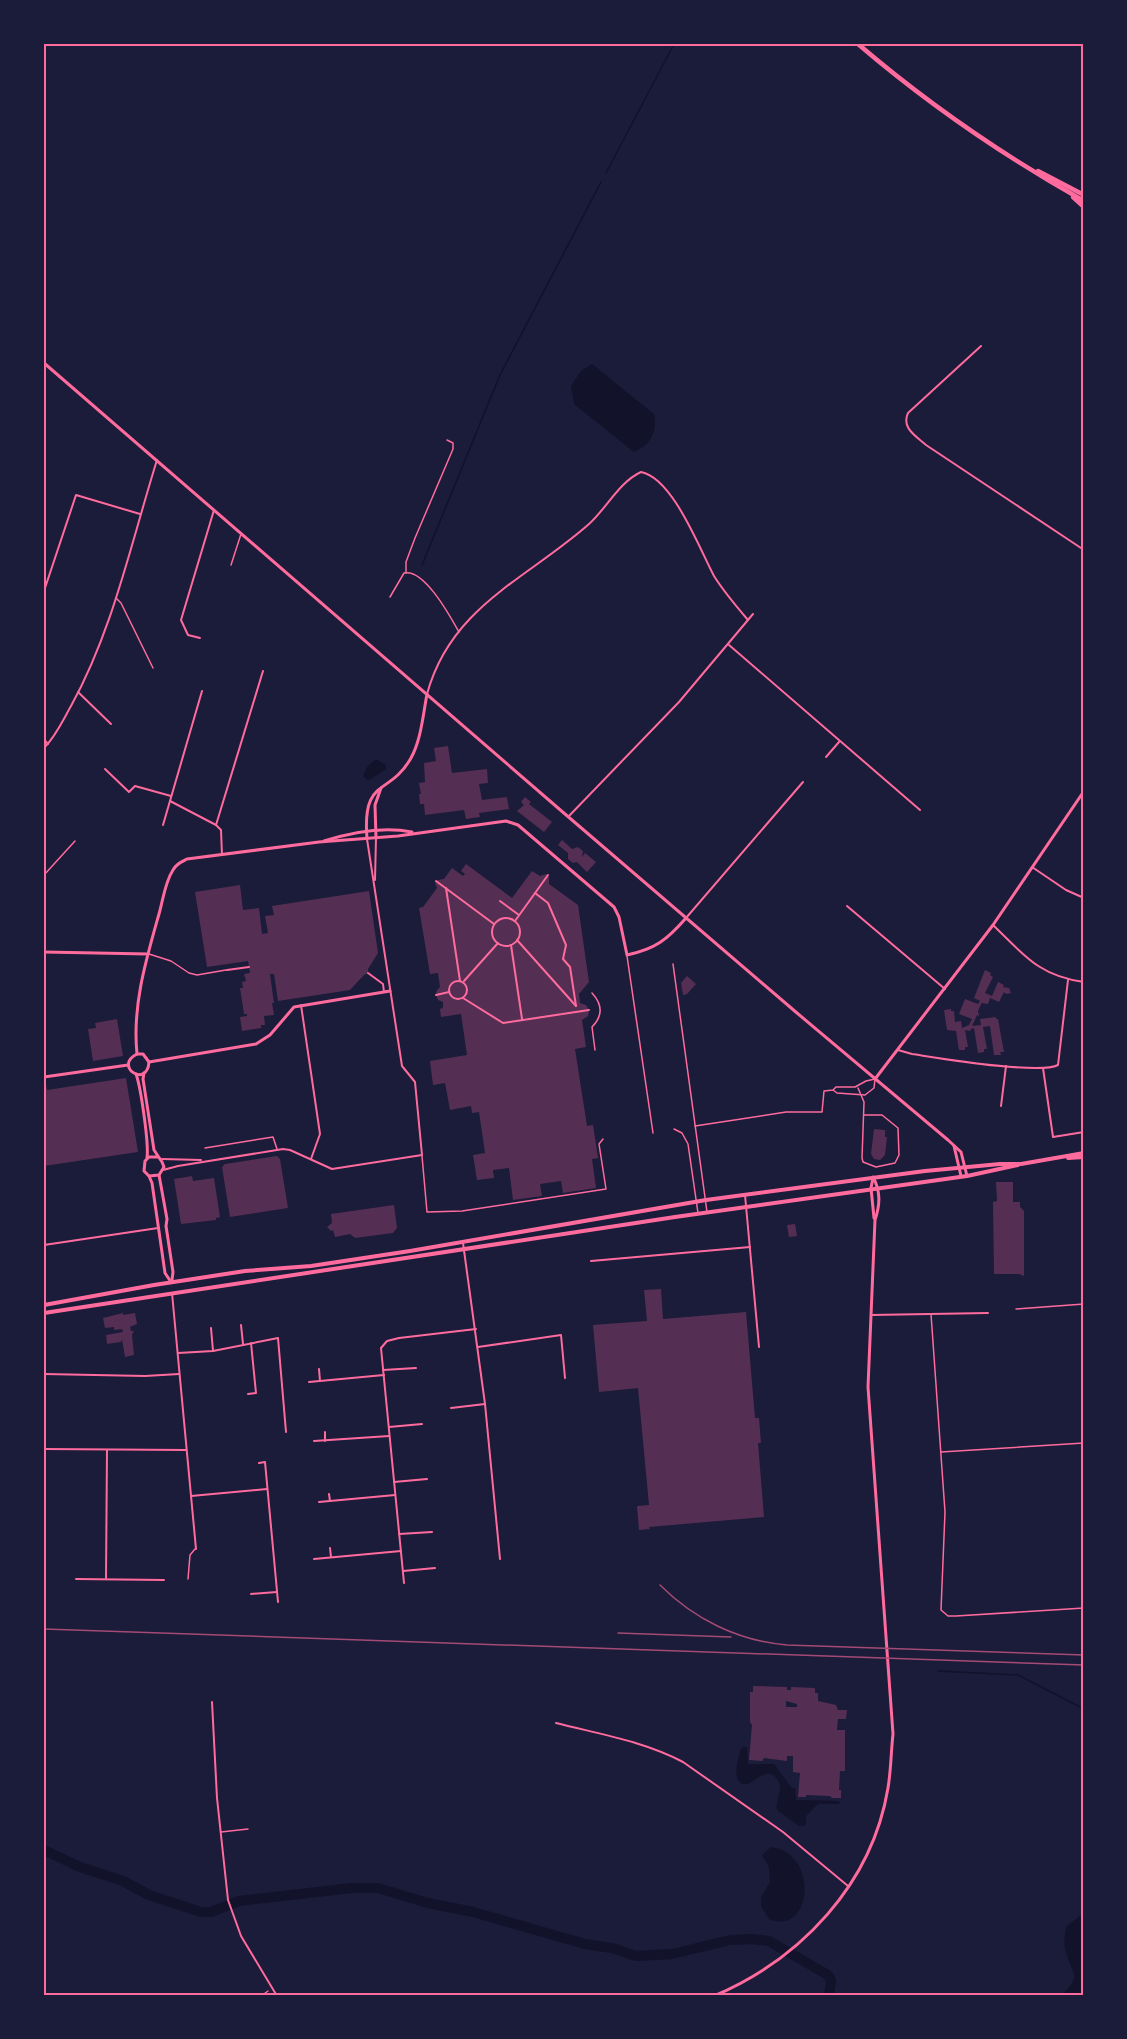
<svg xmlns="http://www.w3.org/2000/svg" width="1127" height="2039" viewBox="0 0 1127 2039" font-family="'DM Sans',sans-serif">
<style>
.water{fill:#12122b}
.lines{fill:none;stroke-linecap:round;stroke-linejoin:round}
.stream{stroke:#12122b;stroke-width:1.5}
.river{stroke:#12122b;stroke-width:10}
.building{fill:#542f53;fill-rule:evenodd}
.path{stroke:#ff6b9d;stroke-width:1.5}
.service{stroke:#ff6b9d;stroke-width:1.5}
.pedestrian{stroke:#ff6b9d;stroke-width:2}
.minor{stroke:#ff6b9d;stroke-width:2}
.tertiary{stroke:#ff6b9d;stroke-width:3}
.secondary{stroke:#ff6b9d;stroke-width:4}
.trunk{stroke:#ff6b9d;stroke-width:4.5}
.rail{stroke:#a44b75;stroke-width:1.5}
.neatline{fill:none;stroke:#ff6b9d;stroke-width:2}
</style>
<rect width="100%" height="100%" fill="#1b1b3a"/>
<g class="water">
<path d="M592 364 654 414C658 432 650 445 634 452L574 404 571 386 581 371Z"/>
<path d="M376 759 386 765V769L369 780 366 779 363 776 367 767Z"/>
<path d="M743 1747H747L748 1764H774L792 1788 795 1789 796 1800 839 1801 840 1804H818L806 1816V1825L799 1826 777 1810C775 1801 783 1790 779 1782 768 1763 755 1783 747 1784 730 1786 738 1757 741 1749Z"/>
<path d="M771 1847C820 1853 812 1937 769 1919L761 1906V1897L770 1882 769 1867 762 1855Z"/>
<path d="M1082 1914 1084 1915 1083 1995H1062C1082 1974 1073 1977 1066 1952 1063 1944 1065 1936 1066 1927Z"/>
</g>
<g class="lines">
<g class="stream">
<path d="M606 173 674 44"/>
<path d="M422 565 500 375 601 182"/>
<path d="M938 1671 1018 1675 1084 1709"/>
</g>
<path class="river" d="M44 1850 80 1867 123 1881 149 1895 201 1912H211L239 1901 352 1888H378L428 1903 473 1912 585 1944 612 1948 636 1956 672 1954 730 1940 752 1939 769 1941 828 1975 831 1980 829 1996"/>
</g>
<g class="building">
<path d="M448 746 452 773 487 769 488 783 479 784 482 800 507 797 509 809 479 813 480 817 466 819 464 810 425 815 424 804H420L419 794H421L419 783 425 782 424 763 436 761 434 748Z"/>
<path d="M525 797 531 802 529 804 552 822 544 832 517 811 524 805 521 802Z"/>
<path d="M562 840 572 849 578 847 583 851 582 857 585 853 596 862 588 871 587 872 577 862 573 863 568 859V853L558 845Z"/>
<path d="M466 864 512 898 532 871 540 876 546 874 549 877V884L578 905 589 982 579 994 580 1003 586 1005 589 1010 588 1016 582 1020 586 1047 575 1049 587 1126 593 1125 598 1158 592 1159 596 1188 563 1193 561 1181 540 1184 542 1196 513 1200 509 1168 493 1170 494 1178 477 1180 473 1155 485 1153 479 1112 472 1113 471 1106 450 1110 445 1083 433 1085 430 1061 467 1055 461 1014 441 1017 440 1009 443 1008V1002L438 1000 436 995 437 990 440 987 438 973 430 974 419 908 423 907 437 888 435 883 438 880 444 879 452 868 463 876 465 874 461 871Z"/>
<path d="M240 885 243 910 259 908 262 934 268 933 265 916 274 915 272 906 369 891 378 953 368 969V973L364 975 350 990 278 1001 274 974H270L274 1003H272L274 1015 264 1016 265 1025H261V1028L242 1031 240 1017 247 1016V1014H244L240 988H243L242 982 246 981 244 974 250 973 248 961 207 967 195 892Z"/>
<path d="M985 970 991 973 990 975 993 977 985 993 992 996 998 982 1004 985 1003 987 1009 988 1011 993 1006 994 1004 992 999 1002 990 998 988 1004 982 1003V1002L978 1011 979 1016 977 1015 972 1026 981 1025 980 1019 996 1017V1019H998L1004 1052H1000L1001 1055H994L990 1026 983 1027 987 1049H984V1052L978 1053 974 1028 971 1029 970 1031 965 1030 968 1047H965V1050H959L956 1031 947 1030 944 1010 951 1009V1011H954L955 1022 961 1021 962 1028 969 1025 972 1019 959 1014 965 999 978 1004 980 1001 974 998Z"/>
<path d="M687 976 696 984 687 994 683 995 681 983Z"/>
<path d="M117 1019 123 1056 93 1061 88 1029 96 1028 95 1023Z"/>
<path d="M126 1078 138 1152 44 1166V1084H46L47 1090Z"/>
<path d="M874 1129 885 1130V1137H887L885 1155 880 1160 874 1159 871 1154Z"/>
<path d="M277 1156 280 1159 288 1208 230 1217 222 1167 225 1164Z"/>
<path d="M192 1176 193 1181 214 1178 220 1217 216 1218V1220L181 1224 174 1179Z"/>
<path d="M996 1182H1013V1202H1020V1207L1024 1211V1276L1019 1274H994L993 1202 997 1201Z"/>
<path d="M394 1205 397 1228 393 1233 355 1238 350 1234 335 1237 333 1230 331 1231 327 1227 332 1223 331 1214Z"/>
<path d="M795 1224 797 1236 789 1237 787 1225Z"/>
<path d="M661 1289 663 1319 746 1312 755 1418H759L761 1443H758L764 1517 649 1527 650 1529 639 1530 637 1506 649 1505 638 1388 599 1392 593 1325 647 1321 644 1290Z"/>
<path d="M123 1313V1315L135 1313 137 1324 130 1327 131 1331H134L132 1335 134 1355 125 1357 122 1339 121 1342 107 1344 106 1335 123 1332 122 1329 114 1330V1327L105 1328 103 1318Z"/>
<path d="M753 1686 787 1687V1690H791V1687L815 1688V1693H818V1701L836 1705 838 1710H847L846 1719H838L837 1730H845V1771H840L839 1790H841V1798H832L830 1796 806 1795V1797H798L800 1773 793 1772V1756H787V1761L764 1758 762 1761 749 1760 752 1725 750 1722V1692H753ZM786 1701 797 1704V1707H786Z"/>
</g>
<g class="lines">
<path class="path" d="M261 1996 268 1991"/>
<g class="service">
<path d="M231 565 241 534"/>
<path d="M406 573V562L415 538 453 449V443L447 440"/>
<path d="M390 597 404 573C424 568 450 616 459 632"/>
<path d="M116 598 121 603 153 668"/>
<path d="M44 875 75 841"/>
<path d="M149 954 171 961 189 973 197 975 226 970"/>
<path d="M627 956 653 1133"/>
<path d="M673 964 707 1212"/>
<path d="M592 993C603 1005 603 1016 592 1027L595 1050"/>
<path d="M858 1088 864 1102 862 1158 863 1162 876 1167 895 1163 899 1155 898 1128 882 1115H864"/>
<path d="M695 1126 786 1112H822L824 1091 833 1090 836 1087H855L866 1081 875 1079 874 1088 865 1095 837 1093 833 1090"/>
<path d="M674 1129 682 1133 688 1144 698 1213"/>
<path d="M205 1148 273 1137 277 1149"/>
<path d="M422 1156 427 1212 462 1211 606 1189 599 1144 603 1139"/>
<path d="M1016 1309 1084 1304"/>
<path d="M931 1314 945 1512 941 1610 948 1616H956L1084 1608"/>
<path d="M941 1452 1084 1443"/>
<path d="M188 1579 190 1555 195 1549"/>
<path d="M221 1832 248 1829"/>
</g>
<g class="pedestrian">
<path d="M436 881 494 924"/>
<path d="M446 888 460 981"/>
<path d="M535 893 548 903 566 945 563 959 570 967 576 1006"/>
<path d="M500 901 519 915"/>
<circle cx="506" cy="932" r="14"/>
<path d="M515 921 548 875"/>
<path d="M517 940 576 1006"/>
<path d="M511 945 522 1019"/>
<path d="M227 970 249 967"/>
<path d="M368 973 383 984 384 992"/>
<path d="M464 981 498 943"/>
<circle cx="458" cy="990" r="9"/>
<path d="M436 995 449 992"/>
<path d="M463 998 503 1023 589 1010"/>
</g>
<g class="minor">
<path d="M981 346 908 413C901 428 916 436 926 445L1084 550"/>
<path d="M44 591 76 495 140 514"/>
<path d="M200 638 188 635 181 620 214 510"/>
<path d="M729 645 920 810"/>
<path d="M78 692 111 724"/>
<path d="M427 694C451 606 527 579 589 524 606 509 619 482 641 472 673 478 700 550 714 576 724 592 736 606 748 620"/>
<path d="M44 739 48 744"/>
<path d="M44 748C56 736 63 720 71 706 113 630 131 543 157 460"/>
<path d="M826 757 839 742"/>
<path d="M105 769 129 792 135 786 171 796"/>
<path d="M170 801 216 825 221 830 222 855"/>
<path d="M568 817 679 702 753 614"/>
<path d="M163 825 202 691"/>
<path d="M216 825 263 671"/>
<path d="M1032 867 1066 890 1084 898"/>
<path d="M375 880 376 838"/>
<path d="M847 906 945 989"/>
<path d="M686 918 803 782"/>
<path d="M993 925C1024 955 1039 976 1084 982"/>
<path d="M301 1005 320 1134 311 1159"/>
<path d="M898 1050 912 1054C939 1058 1039 1075 1058 1065L1068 980"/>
<path d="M1043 1068 1053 1137 1084 1132"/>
<path d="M1001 1106 1006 1066"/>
<path d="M162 1159 201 1160"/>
<path d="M163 1170 178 1166 283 1149 290 1150 332 1169 422 1155 415 1082 402 1066 367 839"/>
<path d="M745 1195 759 1347"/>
<path d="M463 1243 485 1404 500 1559"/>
<path d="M44 1245 158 1228"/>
<path d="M591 1261 750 1247"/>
<path d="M172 1293 196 1549"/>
<path d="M871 1315 988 1313"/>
<path d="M241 1325 243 1344"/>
<path d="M211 1328 213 1351"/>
<path d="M478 1347 561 1335 565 1378"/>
<path d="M178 1353 213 1351 278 1338 286 1432"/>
<path d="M319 1369 320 1381"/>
<path d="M383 1370 416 1368"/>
<path d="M44 1374 145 1376 179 1374"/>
<path d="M309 1382 384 1375"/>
<path d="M248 1394 256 1393 251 1343"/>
<path d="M451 1408 485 1404"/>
<path d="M389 1427 422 1424"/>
<path d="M325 1432V1441"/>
<path d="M314 1441 389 1436"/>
<path d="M44 1449 186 1450"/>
<path d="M259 1463 265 1462 278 1602"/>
<path d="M394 1482 427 1479"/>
<path d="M329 1494 330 1501"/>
<path d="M191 1496 267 1489"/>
<path d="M319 1502 395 1495"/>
<path d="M399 1534 432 1532"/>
<path d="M330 1548 331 1557"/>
<path d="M314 1559 401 1551"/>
<path d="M403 1571 435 1568"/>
<path d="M106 1578 107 1450"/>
<path d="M76 1579 164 1580"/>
<path d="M404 1583 381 1348 387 1341 399 1338 476 1329"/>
<path d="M251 1594 277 1592"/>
<path d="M212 1702 217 1798 228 1900 241 1936 277 1996"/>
<path d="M556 1723C599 1734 643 1741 683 1762L783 1832 848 1886"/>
</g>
<g class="tertiary">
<path d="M44 363 565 814 797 1013 948 1140 961 1152 967 1176"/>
<path d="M376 838 375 805 381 788"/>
<path d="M367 839C362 776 389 797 411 758 421 740 423 715 427 694"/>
<path d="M324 841C352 832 383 826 412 832"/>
<path d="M44 952 148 954"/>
<path d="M137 1054C132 1006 146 960 159 914 163 900 165 882 173 870 176 864 181 862 187 859L319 842 398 836 506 821 518 825 614 907 619 917 627 955C655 949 667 940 686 918"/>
<path d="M137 1054C113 1066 147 1089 149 1062"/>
<path d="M137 1054H143L149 1062"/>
<path d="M149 1062 256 1044 270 1035 294 1007 390 991"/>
<path d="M144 1073 143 1079 154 1150 162 1162 164 1167 159 1175 149 1176 144 1171 145 1161 149 1157H158"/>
<path d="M136 1074C141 1088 149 1144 147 1158"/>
<path d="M44 1077 128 1065"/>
<path d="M875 1079 993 925 1084 791"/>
<path d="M954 1146 961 1176"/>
<path d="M159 1175 167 1219 166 1226 173 1272 172 1280"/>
<path d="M149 1176 152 1183 165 1273 171 1282"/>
<path d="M873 1178 871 1188 874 1218"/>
<path d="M714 1996C801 1959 872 1884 888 1788 891 1770 891 1752 893 1734L868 1387 875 1220C880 1205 881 1192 873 1177"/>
</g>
<g class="secondary">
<path d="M1068 1158 1084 1157"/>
<path d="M44 1305 154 1285 245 1271 311 1266 410 1251 706 1200 925 1171 1000 1164H1021L1084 1153"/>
<path d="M44 1313 675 1217 967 1176 1018 1165"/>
</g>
<g class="trunk">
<path d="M858 44C927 103 1004 156 1084 201"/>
<path d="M1038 171 1084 195"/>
<path d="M1073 197 1084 207"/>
</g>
<g class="rail">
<path d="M660 1585C694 1619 738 1641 787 1645L1084 1655"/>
<path d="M44 1629 1084 1665"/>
<path d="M618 1633 731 1637"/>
</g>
</g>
<rect width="1127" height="2039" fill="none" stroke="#1b1b3a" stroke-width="90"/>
<rect x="45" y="45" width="1037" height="1949" class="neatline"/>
</svg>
